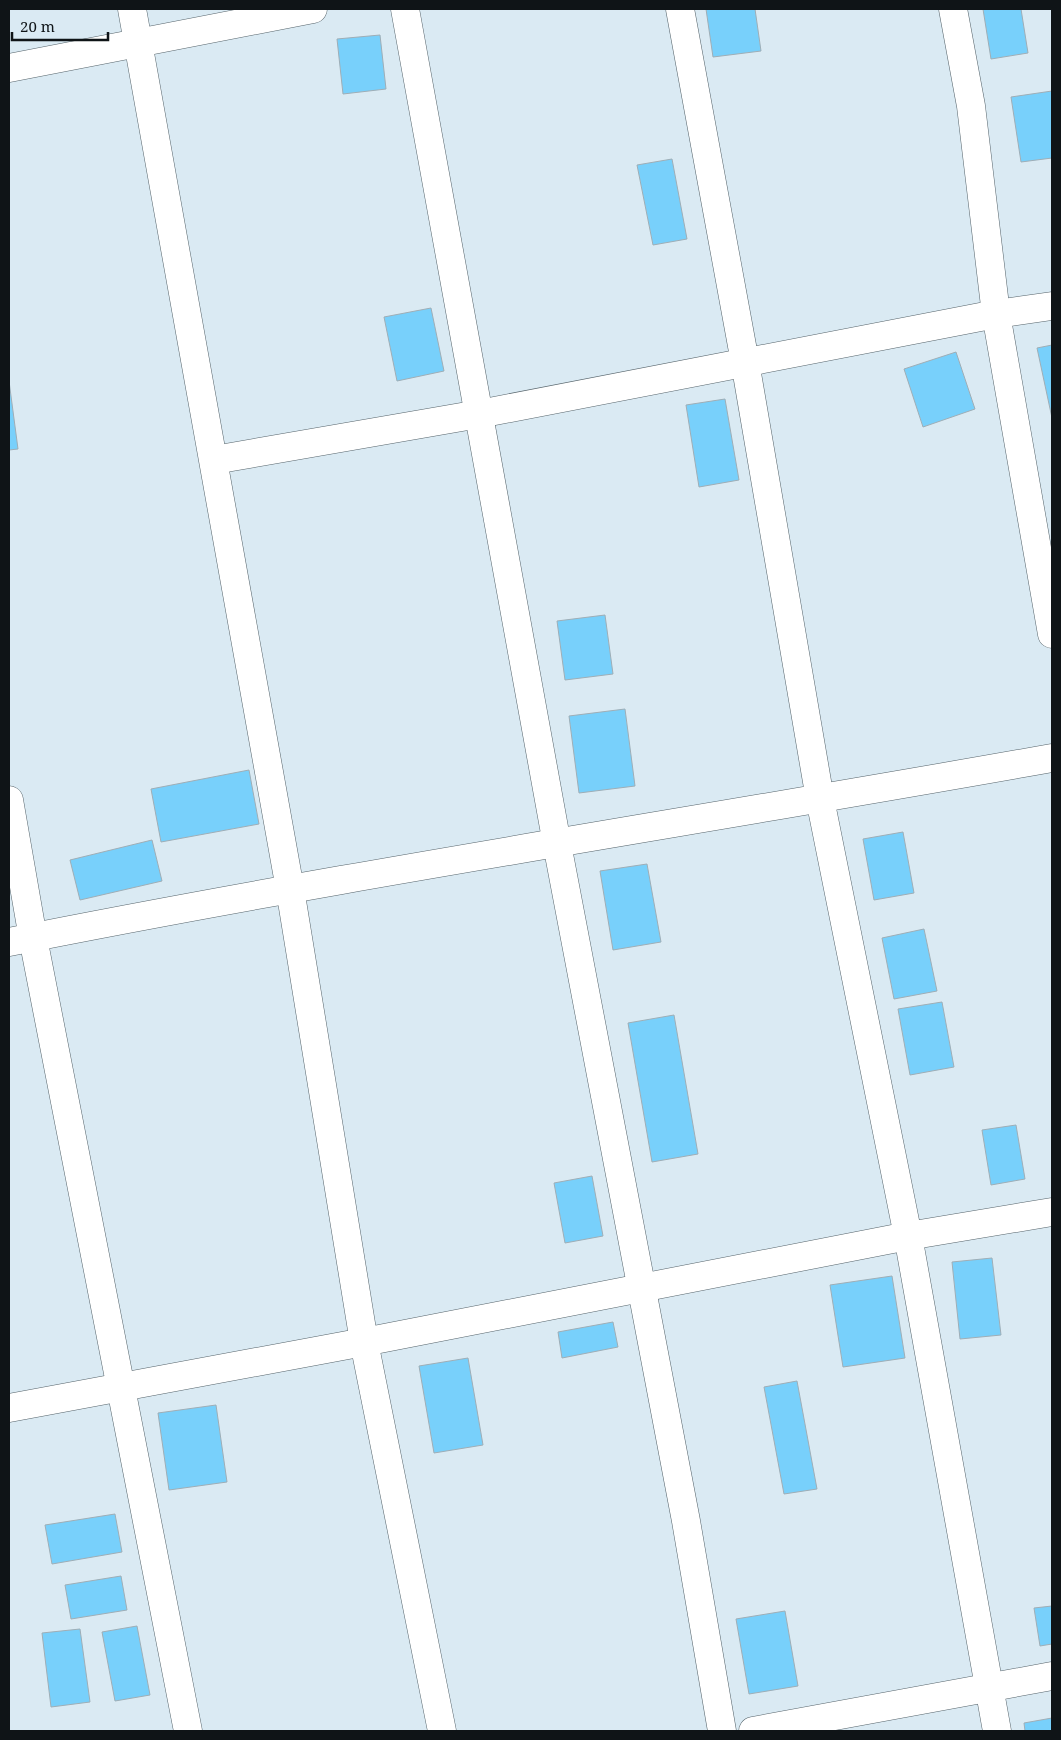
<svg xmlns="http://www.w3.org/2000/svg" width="1061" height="1740" viewBox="0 0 1061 1740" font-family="'Noto Serif',serif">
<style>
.building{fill:#78d0fb;stroke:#9faeb6}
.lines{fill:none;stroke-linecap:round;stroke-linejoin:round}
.street-casing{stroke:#55636a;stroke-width:29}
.street{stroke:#fff;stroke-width:28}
</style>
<rect width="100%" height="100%" fill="#daeaf3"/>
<g class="building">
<path d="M706 9H755L761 51 713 57Z"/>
<path d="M983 9H1021L1028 53 991 59Z"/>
<path d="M380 35 386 89 343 94 337 39Z"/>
<path d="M1052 91V158L1021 162 1011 97Z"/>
<path d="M672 159 687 239 653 245 637 165Z"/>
<path d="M431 308 444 371 397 381 384 317Z"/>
<path d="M1052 345V418L1037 348Z"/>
<path d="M956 352 975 409 923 427 904 369Z"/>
<path d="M9 381 18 449 9 450Z"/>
<path d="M725 399 739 480 699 487 686 405Z"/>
<path d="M605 615 613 674 565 680 557 621Z"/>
<path d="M625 709 635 786 579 793 569 716Z"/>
<path d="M249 770 259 824 161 842 151 789Z"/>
<path d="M903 832 914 893 874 900 863 839Z"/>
<path d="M152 840 162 881 80 900 70 860Z"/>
<path d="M647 864 661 942 613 950 600 871Z"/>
<path d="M924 929 937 991 894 999 882 938Z"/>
<path d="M942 1002 954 1067 910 1075 898 1009Z"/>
<path d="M674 1015 698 1154 652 1162 628 1023Z"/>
<path d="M1016 1125 1025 1179 991 1185 982 1130Z"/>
<path d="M592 1176 603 1236 565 1243 554 1183Z"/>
<path d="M992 1258 1001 1335 960 1339 952 1262Z"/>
<path d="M892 1276 905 1358 843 1367 830 1285Z"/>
<path d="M613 1322 618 1347 562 1358 558 1332Z"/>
<path d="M468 1358 483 1445 434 1453 419 1366Z"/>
<path d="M797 1381 817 1489 784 1494 764 1387Z"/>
<path d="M216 1405 227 1482 169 1490 158 1413Z"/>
<path d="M115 1514 122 1552 52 1564 45 1525Z"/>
<path d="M121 1576 127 1610 71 1619 65 1585Z"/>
<path d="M1052 1606V1644L1040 1646 1034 1608Z"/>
<path d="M785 1611 798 1686 749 1694 736 1619Z"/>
<path d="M137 1626 150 1695 115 1701 102 1632Z"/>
<path d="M80 1629 90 1702 51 1707 42 1633Z"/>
<path d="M1052 1718V1731H1025L1024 1723Z"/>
</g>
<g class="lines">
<g class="street-casing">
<g id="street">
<path d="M132 9 290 889 364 1342 442 1731"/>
<path d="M405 9 557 844 686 1521 722 1731"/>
<path d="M680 9 745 362 820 799 908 1236 997 1731"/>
<path d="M953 9 971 106 996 314 1052 634"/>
<path d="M9 68 313 9"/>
<path d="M214 460 479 414 996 314 1052 306"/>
<path d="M9 800 33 938 188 1731"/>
<path d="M9 942C355 873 705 820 1052 758"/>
<path d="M9 1408 364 1342 908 1236 1052 1212"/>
<path d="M753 1731 1052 1676"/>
</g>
</g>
<use href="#street" class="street"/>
</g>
<rect width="1061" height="1740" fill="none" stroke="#0f1417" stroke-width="20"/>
<path d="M12 32v8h96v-8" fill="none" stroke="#0f1417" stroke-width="2.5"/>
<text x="20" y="32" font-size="15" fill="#0f1417" stroke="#daeaf3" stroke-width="4" paint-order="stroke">20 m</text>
</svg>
